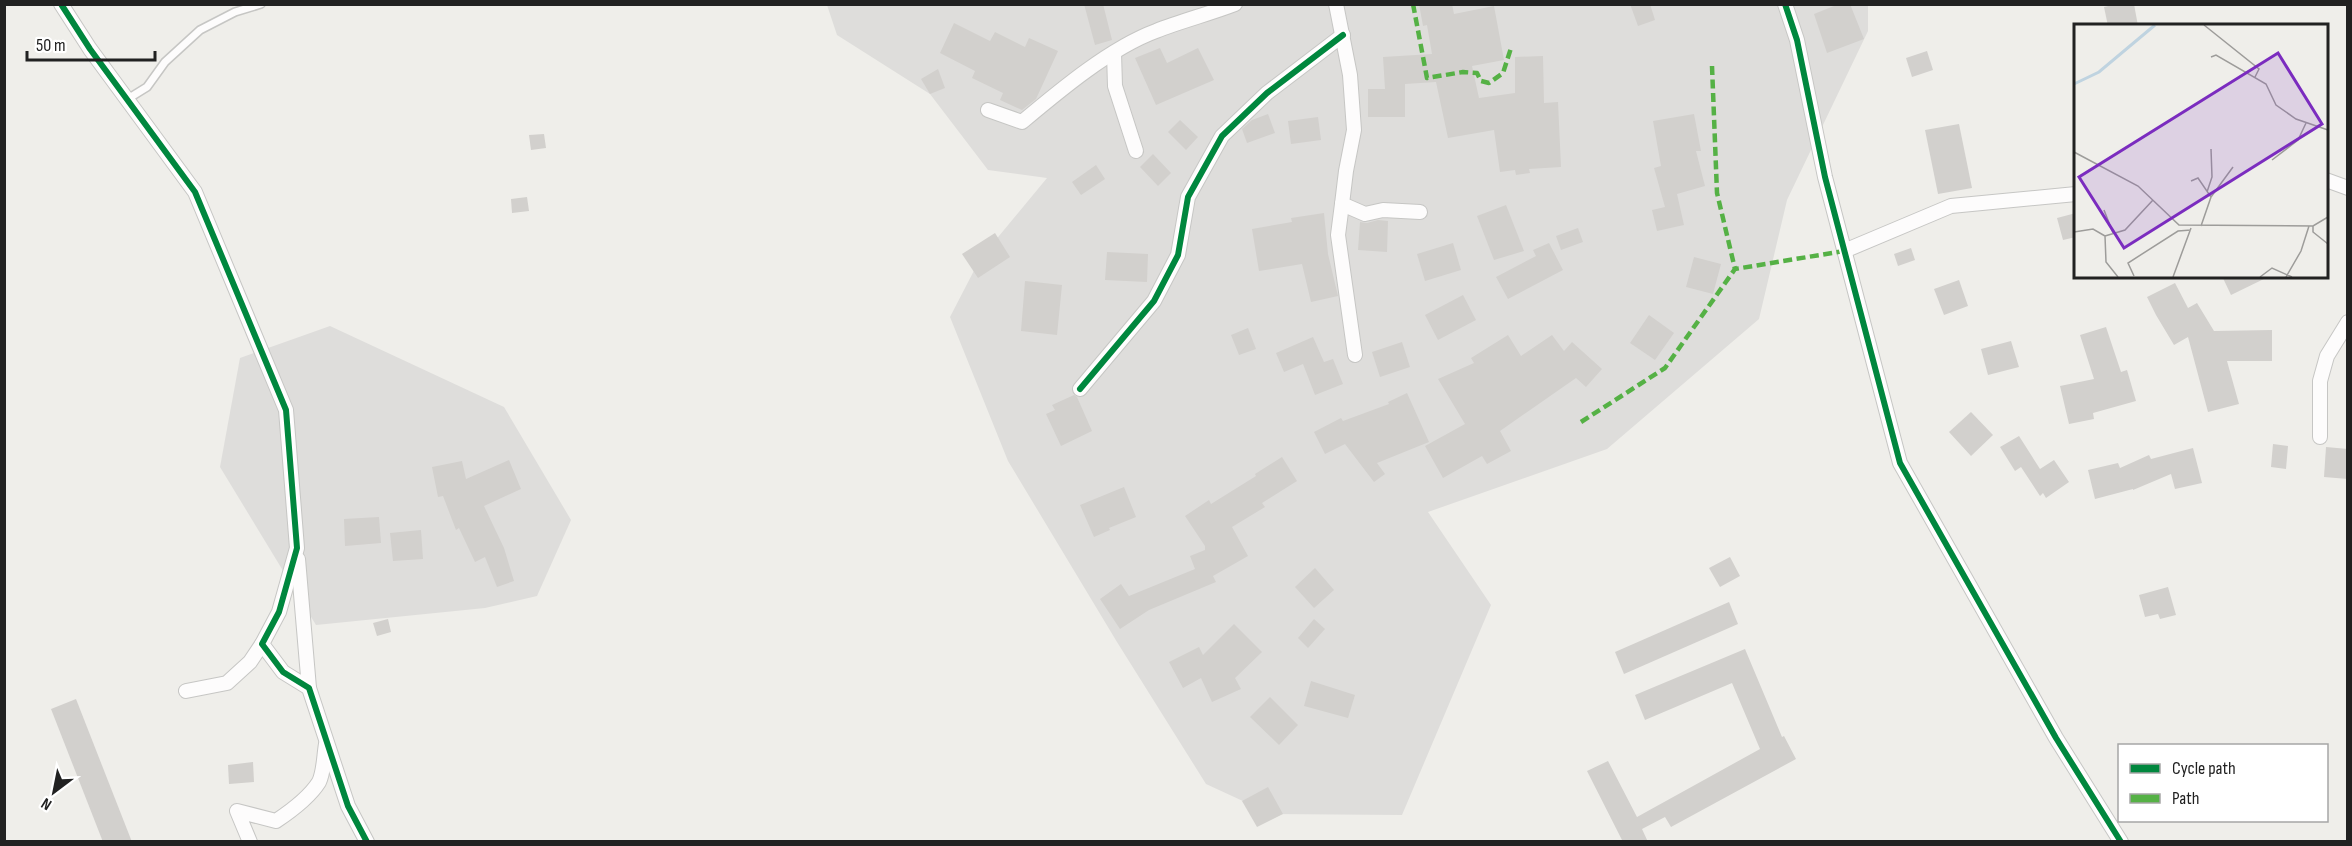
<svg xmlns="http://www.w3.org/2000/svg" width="2352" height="846" viewBox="0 0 2352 846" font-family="'Sofia Sans Condensed',sans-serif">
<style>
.residential{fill:#dedddb}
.building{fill:#d2d0cd}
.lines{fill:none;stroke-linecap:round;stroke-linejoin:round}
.service-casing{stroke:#c6c6c4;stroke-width:10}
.minor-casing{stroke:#c6c6c4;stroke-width:16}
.service{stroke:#fdfcfc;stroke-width:7}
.minor{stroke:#fdfcfc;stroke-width:14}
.quiet{stroke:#55b145;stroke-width:4.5;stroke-dasharray:9 4.5;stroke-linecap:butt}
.cycleway-casing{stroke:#fff;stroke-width:10}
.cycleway{stroke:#00873e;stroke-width:6}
.inset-river{fill:none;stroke:#bfd3e0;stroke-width:3}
.inset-road{fill:none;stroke:#9d9c9a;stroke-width:1.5}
.view{fill:#7b2cbf;fill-opacity:0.15;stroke:#7b2cbf;stroke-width:3}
.inset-edge{fill:none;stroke:#212121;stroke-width:3}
</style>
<rect width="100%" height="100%" fill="#efeeea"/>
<g class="residential">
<path d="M1868 4V31L1787 200 1759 319 1607 449 1428 512 1491 605 1402 815 1271 814 1206 784 1117 642 1008 461 950 317 980 259 1047 178 988 170 930 94 837 35 827 5Z"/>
<path d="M330 326 504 407 571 520 537 596 485 608 316 625 220 467 240 358Z"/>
</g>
<g class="building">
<path d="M1084 4H1103L1112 40 1095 45Z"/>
<path d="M1419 4H1452L1454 14 1494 6 1504 60 1472 66 1479 98 1515 93V57L1543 56 1544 103 1558 102 1561 167 1529 169 1530 173 1516 175 1515 170 1500 172 1494 130 1448 138 1436 82 1405 84V117H1368V89H1385L1383 57 1432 54 1427 25 1423 26Z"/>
<path d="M1630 4H1650L1655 20 1638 26Z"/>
<path d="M1839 4H1850L1864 39 1827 53 1814 14Z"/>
<path d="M2117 4H2134L2138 26H2108L2104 7Z"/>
<path d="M954 23 990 41 995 32 1025 47 1029 38 1058 51 1036 99 1022 110 1000 100 1003 93 972 78 975 71 940 53Z"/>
<path d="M1160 48 1167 63 1198 48 1214 80 1156 105 1135 58Z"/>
<path d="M1927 51 1933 70 1912 77 1906 58Z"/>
<path d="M938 69 945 88 930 94 921 79Z"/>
<path d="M1268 114 1275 133 1247 143 1242 129 1252 120Z"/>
<path d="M1694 114 1701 151H1696L1705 186 1677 194 1684 225 1657 231 1652 210 1665 207 1654 168 1661 166 1653 121Z"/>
<path d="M1318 117 1321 140 1291 144 1288 121Z"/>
<path d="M1180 120 1198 137 1186 150 1168 132Z"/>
<path d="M1959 124 1972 188 1938 194 1925 130Z"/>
<path d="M544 134 546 148 531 150 529 135Z"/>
<path d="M1153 154 1171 173 1158 186 1140 167Z"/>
<path d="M1096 165 1105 179 1081 195 1072 182Z"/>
<path d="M527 197 529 211 512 213 511 199Z"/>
<path d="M1506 205 1524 251 1494 260 1477 216Z"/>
<path d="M1324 213 1328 254 1338 296 1311 302 1302 264 1259 271 1252 229 1292 222 1291 218Z"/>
<path d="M2076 213V237L2063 240 2057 218Z"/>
<path d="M1378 220 1388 221 1387 252 1358 250 1360 222 1367 223Z"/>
<path d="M1578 228 1583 242 1561 250 1556 236Z"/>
<path d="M995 233 1010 257 978 278 962 254Z"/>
<path d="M1453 243 1461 270 1425 281 1417 254Z"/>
<path d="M1549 243 1563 270 1508 299 1496 277 1536 256 1533 250Z"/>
<path d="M1911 248 1915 260 1898 266 1894 254Z"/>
<path d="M1107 252 1148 254 1147 282 1105 280Z"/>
<path d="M1694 257 1721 264 1713 294 1686 287Z"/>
<path d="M2222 276H2270L2231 295Z"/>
<path d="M1959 280 1968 306 1944 315 1934 289Z"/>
<path d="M1025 281 1062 285 1057 335 1021 331Z"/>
<path d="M2175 283 2188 308 2197 303 2214 331 2272 330V361H2227L2239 404 2208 412 2188 337 2174 345 2156 315 2147 297Z"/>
<path d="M1463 295 1476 320 1438 340 1425 315Z"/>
<path d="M1649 315 1674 333 1655 360 1630 343Z"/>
<path d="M2106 327 2121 372 2127 370 2136 401 2093 413 2094 419 2069 424 2060 386 2094 379 2080 335Z"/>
<path d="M1248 328 1256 349 1239 355 1231 335Z"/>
<path d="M1508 335 1521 356 1552 335 1564 351 1572 342 1602 369 1586 387 1576 378 1500 431 1511 451 1487 464 1482 456 1443 478 1425 446 1465 424 1438 379 1474 363 1471 358Z"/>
<path d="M1313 337 1324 362 1333 359 1343 384 1315 395 1303 364 1284 372 1276 353Z"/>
<path d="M2011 341 2019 367 1988 375 1981 349Z"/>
<path d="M1402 342 1410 367 1380 377 1372 352Z"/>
<path d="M1407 393 1429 442 1377 463 1385 474 1374 482 1345 444 1325 454 1314 432 1341 418 1343 421 1389 404 1388 402Z"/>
<path d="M1074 395 1077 397 1092 431 1061 446 1046 414 1055 410 1052 405Z"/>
<path d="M1971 412 1993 435 1971 456 1949 432Z"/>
<path d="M2019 436 2040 469 2054 460 2069 482 2046 498 2043 493 2040 496 2021 467 2015 471 2000 447Z"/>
<path d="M2273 444 2288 446 2286 469 2271 467Z"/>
<path d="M2326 447 2348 449V479L2324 477Z"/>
<path d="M2193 448 2202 483 2175 489 2171 474 2133 490V489L2095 499 2088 470 2118 463 2120 468 2149 455 2151 459Z"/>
<path d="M1282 457 1297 481 1262 503 1265 507 1232 527 1248 556 1213 576 1216 582 1149 610 1120 629 1100 599 1121 584 1129 596 1195 569 1190 556 1205 550V546L1185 516 1209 500 1211 504 1256 476 1255 474Z"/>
<path d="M509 460 521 489 484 506 504 548 514 581 497 587 485 557 475 562 459 528 456 530 443 496 438 497 432 467 462 461 466 479Z"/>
<path d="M1124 487 1136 517 1109 528 1110 530 1094 537 1080 505Z"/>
<path d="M379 517 381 543 345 546 344 519Z"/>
<path d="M421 530 423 559 393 561 390 533Z"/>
<path d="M1730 557 1740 576 1720 587 1709 568Z"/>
<path d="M1315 568 1334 590 1314 608 1295 587Z"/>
<path d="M2168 587 2176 615 2160 619 2158 614 2145 617 2139 595Z"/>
<path d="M1729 602 1738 624 1624 674 1615 652Z"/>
<path d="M388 619 391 632 377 636 373 623Z"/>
<path d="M1314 619 1325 629 1308 648 1298 638Z"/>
<path d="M1234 624 1262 652 1235 678 1241 689 1212 702 1201 678 1183 688 1169 662 1199 647 1203 655Z"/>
<path d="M1745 649 1782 737 1784 736 1796 759 1671 827 1665 817 1642 829 1648 842H1623L1587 771 1608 761 1637 817 1760 749 1732 683 1645 720 1635 695Z"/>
<path d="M1311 681 1355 695 1348 718 1304 706Z"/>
<path d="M1270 697 1298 725 1279 745 1250 717Z"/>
<path d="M76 699 132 842H103L51 709Z"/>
<path d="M253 762 254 782 229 784 228 765Z"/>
<path d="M1268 787 1283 814 1257 827 1242 801Z"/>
</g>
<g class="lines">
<g class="service-casing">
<path id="service" d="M126 100 147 87 165 62 200 30 235 12 261 4"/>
</g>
<g class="minor-casing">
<g id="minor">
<path d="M61 4 90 49 195 192 286 410 297 548 279 612 262 644 283 672 309 688 348 806 367 842"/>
<path d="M1336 4 1350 75 1354 130 1346 171 1342 204 1365 214 1383 210 1420 212"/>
<path d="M1785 4 1797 40 1825 177 1900 463 2056 738 2121 842"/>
<path d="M1114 53 1115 86 1136 151"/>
<path d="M988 110 1022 122C1059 91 1110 48 1156 31 1181 21 1209 14 1235 4"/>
<path d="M2326 180 2348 188"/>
<path d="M1342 204 1338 235 1355 355"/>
<path d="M1844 251 1951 206 2076 194"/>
<path d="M1080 389 1154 301 1178 255 1188 197 1222 136 1267 93 1343 35"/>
<path d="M2320 437V381L2327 356 2348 322"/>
<path d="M298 559 309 688"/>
<path d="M186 691 227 683 250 662 262 644"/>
<path d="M250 842 237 811 276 821C291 811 309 798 319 782 324 772 324 755 326 744"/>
</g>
</g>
<use href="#service" class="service"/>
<use href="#minor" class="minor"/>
<g class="quiet">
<path d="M1413 4 1427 78 1463 72 1477 73 1481 81 1489 83 1503 73 1511 48"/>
<path d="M1712 66 1717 193 1735 269"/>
<path d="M1581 422 1665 368 1735 269 1844 251"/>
</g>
<g class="cycleway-casing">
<g id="cycleway">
<path d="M61 4 90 49 195 192 286 410 297 548 279 612 262 644 283 672 309 688 348 806 367 842"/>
<path d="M1785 4 1797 40 1825 177 1900 463 2056 738 2121 842"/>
<path d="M1080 389 1154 301 1178 255 1188 197 1222 136 1267 93 1343 35"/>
</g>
</g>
<use href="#cycleway" class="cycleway"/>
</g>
<g transform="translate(2074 24)">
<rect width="254" height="254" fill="#efeeea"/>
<path class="inset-river" d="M0 60 25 48 81 1"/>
<path class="inset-road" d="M130 1 185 45 181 53M137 33 142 31 192 60 202 81 222 95 254 106M0 128 64 162 105 201 239 202 254 193M198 136 224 116 232 99M117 157 124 154 137 173 127 202M133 168 138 153 137 125M137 173 159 143M30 186 39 209M239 202V208L254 220M0 208 19 205 31 212M31 212 51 206 79 176M31 212 32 238 44 253M60 252 54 239 104 207 117 206M99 253 117 204M186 253 198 244 218 253M212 253 227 227 235 202"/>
<path class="view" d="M204 29 248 100 50 224 5 153Z"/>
<rect width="254" height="254" class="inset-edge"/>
</g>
<rect width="2352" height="846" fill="none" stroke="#212121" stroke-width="12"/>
<rect x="2118" y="744" width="210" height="78" fill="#ffffff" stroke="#a6a6a6" stroke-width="1.5"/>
<rect x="2130" y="764" width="30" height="9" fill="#00873e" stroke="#a6a6a6" stroke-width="1.5"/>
<text x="2172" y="774" font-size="18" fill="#212121">Cycle path</text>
<rect x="2130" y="794" width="30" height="9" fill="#55b145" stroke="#a6a6a6" stroke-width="1.5"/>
<text x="2172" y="804" font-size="18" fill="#212121">Path</text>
<g transform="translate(54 792) rotate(212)" stroke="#ffffff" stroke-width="4.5" paint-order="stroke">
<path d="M0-4.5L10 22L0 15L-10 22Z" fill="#212121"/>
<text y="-9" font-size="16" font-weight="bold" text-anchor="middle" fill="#212121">N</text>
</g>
<path d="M27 51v9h128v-9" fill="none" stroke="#212121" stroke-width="3"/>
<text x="36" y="51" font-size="18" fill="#212121" stroke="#ffffff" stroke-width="4.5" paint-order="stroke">50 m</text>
</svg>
